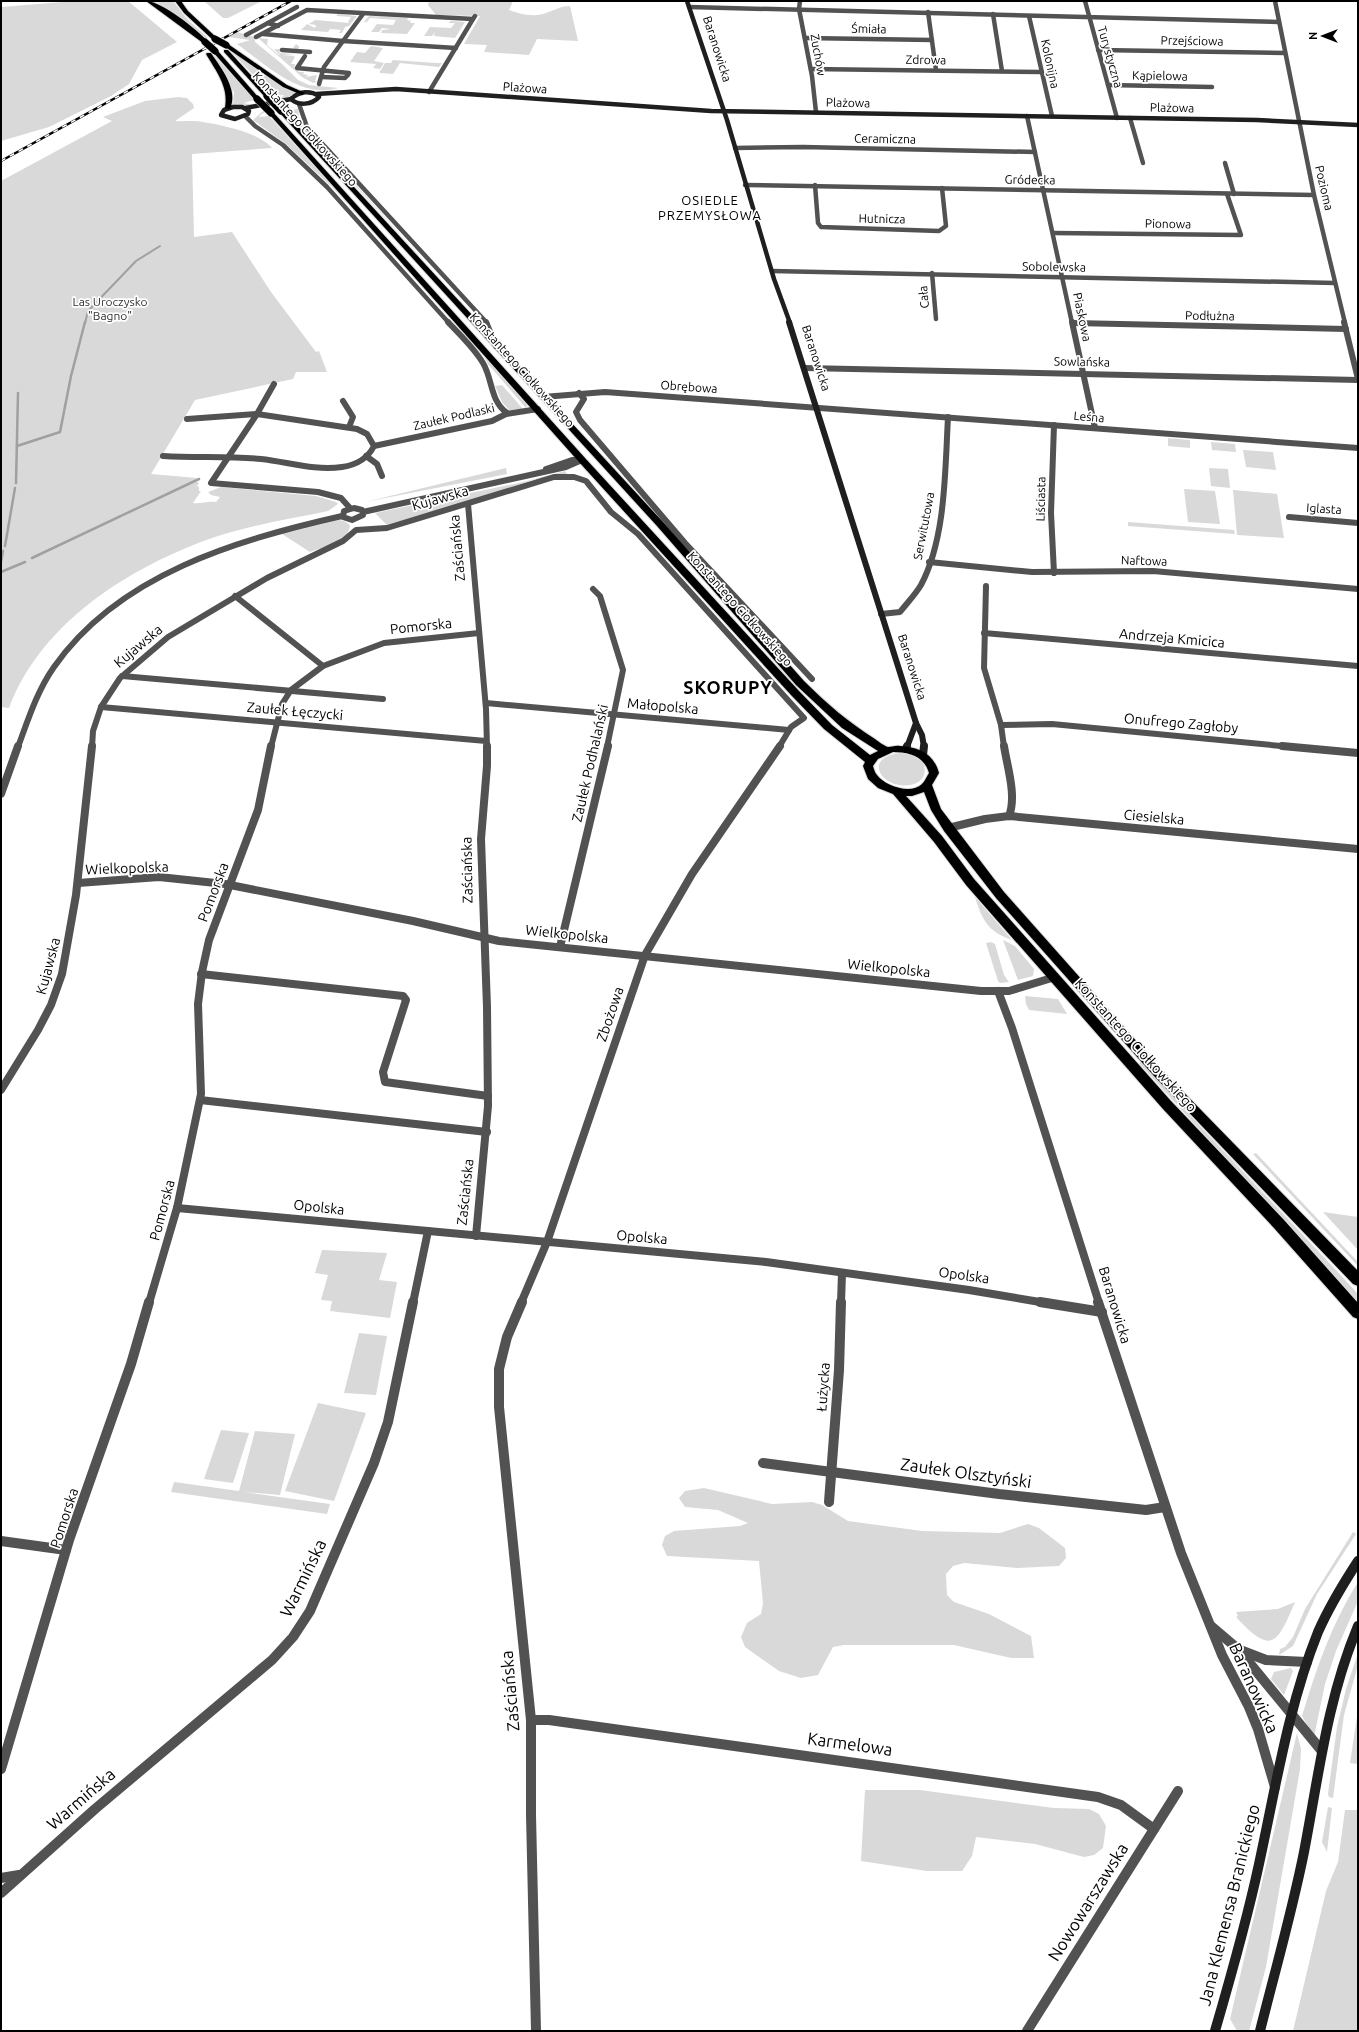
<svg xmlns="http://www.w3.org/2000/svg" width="1359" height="2032" viewBox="0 0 1359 2032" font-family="Ubuntu,sans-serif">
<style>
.green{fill:#d9d9d9}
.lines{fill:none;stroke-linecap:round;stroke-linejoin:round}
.stream-far1{stroke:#a0a0a0;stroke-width:2}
.stream{stroke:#a0a0a0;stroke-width:2.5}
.street-tunnel{stroke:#d9d9d9;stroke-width:4.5;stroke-dasharray:4.5 2.5;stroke-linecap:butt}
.highway-casing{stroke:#dbdbdb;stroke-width:2}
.street-far3{stroke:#525252;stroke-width:4.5}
.street-far2{stroke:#525252;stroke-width:6}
.street-far1{stroke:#525252;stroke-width:8}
.street{stroke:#525252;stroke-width:10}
.secondary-far3{stroke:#1f1f1f;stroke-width:4.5}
.secondary-far2{stroke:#1f1f1f;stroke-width:6}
.secondary-far1{stroke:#1f1f1f;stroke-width:8}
.secondary{stroke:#1f1f1f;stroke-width:10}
.highway{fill:#000;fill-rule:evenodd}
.rail-casing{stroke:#000;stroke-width:2.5}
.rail{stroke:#fff;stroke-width:1.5;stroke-dasharray:5;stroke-linecap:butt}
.highway-bridge-casing{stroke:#dbdbdb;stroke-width:8;stroke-linecap:butt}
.highway-bridge{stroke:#000;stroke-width:7}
.labels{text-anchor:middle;stroke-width:3.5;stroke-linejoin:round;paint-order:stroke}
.far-street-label{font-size:12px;fill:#000;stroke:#fff}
.far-park-label{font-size:12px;fill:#303030;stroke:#fff}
.far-neighbourhood-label{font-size:13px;letter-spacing:1px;fill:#000;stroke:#fff}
.street-label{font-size:14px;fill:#000;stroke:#fff}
.near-street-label{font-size:17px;fill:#000;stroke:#fff}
.district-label{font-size:18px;font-weight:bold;letter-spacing:1px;fill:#000;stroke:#fff}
</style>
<rect width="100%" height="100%" fill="#fff"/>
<g class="green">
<path d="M75 1H128L177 42 142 60 129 84 111 96 49 127 1 141V7Z"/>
<path d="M155 1H173L187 19 208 38 206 39Z"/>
<path d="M204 1H262L228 18H223Z"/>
<path d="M429 1H513L509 10C520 14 531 17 543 14 553 11 560 6 570 6L578 41 537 39 529 55 484 52 487 45 464 44 480 16 436 15 428 5Z"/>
<path d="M338 14 357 16 349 26 345 27 342 33H339L341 30 330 29 328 32 301 30 307 24 315 28 316 25 309 24 315 20 350 23 348 22 351 17 336 16Z"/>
<path d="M369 16 408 18 407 20 411 21 410 23H415L407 34 381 33 382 30 391 29 382 28 379 32H371L377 24 393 25 396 20 370 18 367 22H364Z"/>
<path d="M450 21 465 22 455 38 434 36 435 32 432 36H424L430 27 451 28 455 23H449Z"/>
<path d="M237 32 255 37V42L282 64 298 80 309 85 338 88C301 100 265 64 237 44L250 40 228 37Z"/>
<path d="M258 38 268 39 267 45 279 55H280L274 49H281L279 53 297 54 282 55 296 56H293L295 57 291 64H295L294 68 299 70 298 72H304L303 74 308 75 306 77 317 75 315 81 317 82 313 83 302 77Z"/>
<path d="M371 46 383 48 374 61 384 63 380 69 373 68 376 64 350 62 357 52 365 53Z"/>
<path d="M227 47 276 83 296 92 287 98 250 106H233L234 92 213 54 253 98 254 100 244 103C253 106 280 102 284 95L274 96 271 94Z"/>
<path d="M393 60 436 63H442L439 67 400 63 393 74 380 73V70H373H381L385 63H391Z"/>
<path d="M178 97 187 98 193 104 194 108 175 121C184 122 194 120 203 122 222 125 260 133 272 148L192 154 194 237 232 232 271 292 316 352 319 351 327 372H296L293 379 195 400 151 474 197 478 194 480 199 483 197 486 199 487V491H201L193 503C201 504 207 501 216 502L220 497 211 495 208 492 221 487 316 496 336 502 338 504 328 511C294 518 258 524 224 534 138 562 43 618 9 708L1 707V181L112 121 103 117 145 101Z"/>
<path d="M286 106 298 109 300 122 305 129 427 263 287 112 297 109C288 106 264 109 259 117L269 116 406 268 333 188 286 144 253 120 263 111Z"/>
<path d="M483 354 528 403 526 408 488 364Z"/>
<path d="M502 385 523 409 510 411 502 402 495 386Z"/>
<path d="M1168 438 1190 440V448L1168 446Z"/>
<path d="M1211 442 1235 444 1236 452 1212 450Z"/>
<path d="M1243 450 1273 452 1276 470 1246 467Z"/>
<path d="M506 468 507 474 365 502Z"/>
<path d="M1209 468 1228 469 1230 488 1211 486Z"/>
<path d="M565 471 567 474 532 480 480 498 387 525 375 513 523 482Z"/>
<path d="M1184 489 1215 491 1220 524 1188 522Z"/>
<path d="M1233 490 1277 494 1284 538 1237 535Z"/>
<path d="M339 520 344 521 350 525C349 542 323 547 310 552L282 534Z"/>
<path d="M1128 522 1234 530 1235 534 1128 526Z"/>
<path d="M900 753C906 754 912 754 918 758 928 765 927 780 914 784 885 793 859 758 900 753Z"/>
<path d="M975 897 1012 940C988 932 982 920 975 897Z"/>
<path d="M1003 940 1015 946 1034 969 1033 976 1018 980Z"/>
<path d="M991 942 995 944 1004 975 1009 982 1000 983 998 981 986 943Z"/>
<path d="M1025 996 1058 999 1067 1014 1029 1010 1026 1004Z"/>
<path d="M1141 1062C1212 1141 1287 1216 1358 1294V1304L1139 1063Z"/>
<path d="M1256 1153 1358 1262V1266L1253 1154Z"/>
<path d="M1323 1212 1358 1217V1250Z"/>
<path d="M322 1250 387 1253 379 1280 397 1282 390 1318 330 1311 332 1301 321 1300 328 1275 315 1273Z"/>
<path d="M359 1333 387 1336 376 1395 344 1393Z"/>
<path d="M318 1403 366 1413 334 1501 285 1491Z"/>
<path d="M221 1430 249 1433 233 1483 204 1479Z"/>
<path d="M255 1431 295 1434 280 1495 244 1492 330 1504 327 1514 171 1492 174 1482 239 1491Z"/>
<path d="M704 1488 772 1504 812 1502 822 1505 848 1521 922 1531 1000 1533 1028 1524 1039 1528 1065 1548 1066 1558 1059 1566 1017 1568 964 1563 953 1566 946 1574 947 1595 954 1602 989 1614 1031 1636 1034 1658H1011L954 1645H844L833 1647 818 1675 801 1678 779 1671 745 1647 741 1637 747 1623 761 1614 763 1603 759 1561 667 1556 662 1545 665 1536 674 1531 740 1526 748 1523 718 1510 685 1507 679 1498 685 1491Z"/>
<path d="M1353 1532 1356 1534 1317 1594 1293 1646 1279 1655 1280 1649 1285 1647 1293 1637 1305 1609Z"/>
<path d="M1358 1582V1601L1336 1651 1325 1684 1314 1737 1302 1716C1316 1669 1332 1623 1358 1582Z"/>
<path d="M1295 1602C1277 1644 1272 1656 1236 1617L1238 1616 1236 1612 1278 1609Z"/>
<path d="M1358 1653V1665L1344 1715 1333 1798 1329 1797 1328 1794 1337 1727 1346 1689Z"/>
<path d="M1291 1668 1293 1671 1284 1695 1271 1679 1274 1672Z"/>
<path d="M1358 1710V1764L1350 1763Z"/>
<path d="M1297 1733 1301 1749 1300 1769 1266 1967 1249 2031H1237L1230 2019Z"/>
<path d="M865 1790H920L1054 1808 1089 1809 1099 1814 1106 1826 1103 1848 1094 1855 1084 1857 1035 1844 976 1837 972 1856 962 1871H927L861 1861Z"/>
<path d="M1328 1807 1332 1808 1327 1852 1322 1842Z"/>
<path d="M1345 1810H1358V2031H1293L1326 1891 1338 1862Z"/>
</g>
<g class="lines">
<path class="stream-far1" d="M85 323 88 311 136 261 160 246"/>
<g class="stream">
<path d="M17 446 60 432 71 376 85 322"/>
<path d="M16 483 18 393"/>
<path d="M5 546 15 488"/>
<path d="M32 558 199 479"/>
<path d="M1 562 3 551"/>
<path d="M1 572 25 562"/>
</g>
<path class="street-tunnel" d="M295 49 299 44"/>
<g class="highway-casing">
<g id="highway">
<path d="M146 1C161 1 198 30 208 42L203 43Z"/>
<path d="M175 1H181L188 11 217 38V40H213L184 13Z"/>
<path d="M224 44H228L287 85 305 93 302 95 283 87 224 46Z"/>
<path d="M213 50H217L259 98V100H255L213 52Z"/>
<path d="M224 50H228L269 95V97H265L224 52Z"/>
<path d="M207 53H211C221 68 239 90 230 109L225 108C229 87 216 71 206 54Z"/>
<path d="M279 110H283L663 522 804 681C826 703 848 722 875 739 878 741 884 746 888 747 891 747 896 745 900 746 919 747 934 754 939 773L932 785 941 809 1004 892 1162 1070 1358 1271V1286L1353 1284 1154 1076 996 898 944 831 931 810 924 792 912 796H906L942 836 974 879 1171 1101 1284 1220 1358 1303V1319L1353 1317 1274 1228 1163 1109 966 885 934 842 893 794 878 788 868 779 863 766 865 762 824 729 791 695 579 462 269 114V112H273L585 458 799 691 832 725 870 755 878 751 842 728 796 685 657 526 279 112ZM893 752C909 752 924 756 929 773 927 776 925 781 922 784 911 795 885 786 877 775 875 773 874 769 873 766L878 759Z"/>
</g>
</g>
<g class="street-far3">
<path d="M800 1 799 9 812 76 816 112"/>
<path d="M1085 1 1117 118"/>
<path d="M1275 1 1314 195 1345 323"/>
<path d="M689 7 1279 22"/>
<path d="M928 12 936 70"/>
<path d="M993 14 1002 71"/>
<path d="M1029 16 1052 116"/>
<path d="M278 26 268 23 297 7"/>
<path d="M263 34 343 41 363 14"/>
<path d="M246 35 268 23"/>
<path d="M256 37 307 10 473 19 475 16"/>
<path d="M805 38 932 40"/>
<path d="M282 50 310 52"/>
<path d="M1098 50 1285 53"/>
<path d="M305 56 297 68 349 73"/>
<path d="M811 69 1041 72"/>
<path d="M322 77 345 78 348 75"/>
<path d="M319 84 324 67 343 41 456 48"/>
<path d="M1108 85 1212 87"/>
<path d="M429 92 473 19"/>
<path d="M299 104 307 127 487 323"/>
<path d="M245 116 255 126 283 145 327 187 449 323"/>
<path d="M1027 116 1072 323"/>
<path d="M1130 118 1143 163"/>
<path d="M735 148 803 147 1035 152"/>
<path d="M1225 163 1234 194"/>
<path d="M745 185 1314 195"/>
<path d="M815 185 818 223 821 227 939 231 946 226 942 188"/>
<path d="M1053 233 1241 235 1227 194"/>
<path d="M772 271 1335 283"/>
<path d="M932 273 936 319"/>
<path d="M1073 323H1082"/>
</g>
<g class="street-far2">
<path d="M448 322C460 335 474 348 483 363 493 380 490 401 507 413"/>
<path d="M486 322 496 346"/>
<path d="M1072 322 1095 428"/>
<path d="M1344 322 1358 379"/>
<path d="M1073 323 1346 329"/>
<path d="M805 368 1358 380"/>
<path d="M274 384 257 414 211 483 318 492 341 498 350 508"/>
<path d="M579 393 584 399 576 412 580 420 685 543 812 679"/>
<path d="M543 397 605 392 1358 448"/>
<path d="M343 401 353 417 349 427"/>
<path d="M1054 425 1051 513 1054 573"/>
<path d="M374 446 492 421 506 414 538 409"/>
<path d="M163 456C196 458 228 456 261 459 288 462 315 471 342 467 356 465 368 458 374 446L367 434 357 429 257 414 187 419"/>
<path d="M366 456 377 464 382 476"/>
<path d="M546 469 572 460H582"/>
<path d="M468 504 486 709 487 747"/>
<path d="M354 508 362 510 363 515 352 520 343 517 344 511Z"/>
<path d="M363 512 566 467 582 460"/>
<path d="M1289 517 1358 523"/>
<path d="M929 562 1032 572 1153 571 1358 589"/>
<path d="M986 586 984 668 1001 725 1004 747"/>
<path d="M593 589 600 596 623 670 607 747"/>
<path d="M235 596 323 666"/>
<path d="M881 614 900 612C907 603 915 595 921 585 946 538 945 470 948 417"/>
<path d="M984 633 1358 666"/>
<path d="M122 676 383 699"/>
<path d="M486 703 789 730"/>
<path d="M101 707 486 741"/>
<path d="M1001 725 1052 724 1292 747"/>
<path d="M18 747C28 720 37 691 54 667 119 574 237 540 342 516"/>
<path d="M92 747 93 731 101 707 120 678 168 637 267 578 343 541 356 530 387 528 554 477H574L586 481 611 512 638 534 804 718 791 727 779 747"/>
<path d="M271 747 282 704 291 690 323 666 384 643 479 633"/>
</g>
<g class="street-far1">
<path d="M1004 746C1007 766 1017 796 1009 816"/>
<path d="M1282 746 1358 753"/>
<path d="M1 794 18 746"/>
<path d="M948 828 985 819 1009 816 1358 849"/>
<path d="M78 883 159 877 225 884 413 921 499 941 981 991H1009L1055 977"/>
<path d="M560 947 608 746"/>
<path d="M201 974 403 996 406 1000 383 1072 385 1082 488 1096"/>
<path d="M998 991 1012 1028 1099 1303"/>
<path d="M1 1090 38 1030 51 1005 62 974 76 895 92 746"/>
<path d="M200 1100 487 1132"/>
<path d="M177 1208 766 1262 969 1290 1046 1303"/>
<path d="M476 1236 488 1106 487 1007 481 839 487 766V746"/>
<path d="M149 1303 177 1208 201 1094 198 1004 202 972 209 940 258 810 271 746"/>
<path d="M413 1303 428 1231"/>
<path d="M521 1303 547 1242 645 955 692 874 780 746"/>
<path d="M841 1303 842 1273"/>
</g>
<g class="street">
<path d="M522 1302 507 1337 499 1369V1407L531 1720V1815L536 2031"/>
<path d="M1040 1302 1102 1312"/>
<path d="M1098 1302 1181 1553 1222 1655 1249 1707 1258 1729 1275 1787"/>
<path d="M763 1463 999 1494 1146 1510 1165 1507"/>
<path d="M829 1502 839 1370 841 1302"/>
<path d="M1 1541 66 1550"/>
<path d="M1211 1626 1238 1649 1321 1750"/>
<path d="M1240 1650 1266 1660 1307 1662"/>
<path d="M531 1720H549L1098 1797 1121 1805 1154 1829"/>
<path d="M1 1769 69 1540 131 1364 149 1302"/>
<path d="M1 1878 19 1875"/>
<path d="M1 1893 95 1809 272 1660 293 1637 310 1611 374 1463 388 1422 413 1302"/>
<path d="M1027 2031 1178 1791"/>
</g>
<g class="secondary-far3">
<path d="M687 1 727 120 774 279 790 323"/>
<path d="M316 94 396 89 711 111 1257 120 1358 125"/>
<path d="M291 99C299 91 310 90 319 96"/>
<path d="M291 99C298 106 312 105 319 97"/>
<path d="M233 107H242L249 111 248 114 235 119 221 115 224 110Z"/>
<path d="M246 108 291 99"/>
</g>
<g class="secondary-far2">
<path d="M789 322 916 723 922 735 924 747"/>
<path d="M907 747 916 723"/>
</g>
<g class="secondary-far1">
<path d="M906 749 907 746"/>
<path d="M923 755 924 746"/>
</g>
<g class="secondary">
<path d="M1215 2031C1231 1976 1247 1920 1259 1864 1276 1786 1288 1707 1318 1632 1329 1607 1343 1584 1358 1561"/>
<path d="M1260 2031C1275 1971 1292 1912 1304 1852 1319 1774 1327 1700 1358 1626"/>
</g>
<use href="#highway" class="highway"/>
<g class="rail-casing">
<path id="rail" d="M1 161 291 1"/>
</g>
<use href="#rail" class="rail"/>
<g class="highway-bridge-casing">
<g id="highway-bridge">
<path d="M215 39 226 45"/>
<path d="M205 42 215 51"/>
<path d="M267 96 281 111"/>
<path d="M257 99 271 113"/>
</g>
</g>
<use href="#highway-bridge" class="highway-bridge"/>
</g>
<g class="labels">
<g class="far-street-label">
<text transform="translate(869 29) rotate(1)" y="4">Śmiała</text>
<text transform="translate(1192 41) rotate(1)" y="4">Przejściowa</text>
<text transform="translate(717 49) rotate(72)" y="4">Baranowicka</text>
<text transform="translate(818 55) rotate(80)" y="4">Zuchów</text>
<text transform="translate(1110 57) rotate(74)" y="4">Turystyczna</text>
<text transform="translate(926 60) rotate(1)" y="4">Zdrowa</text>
<text transform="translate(1050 64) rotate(78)" y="4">Kolonijna</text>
<text transform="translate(1160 76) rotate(1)" y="4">Kąpielowa</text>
<text transform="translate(525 88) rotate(4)" y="4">Plażowa</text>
<text transform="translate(848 103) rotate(1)" y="4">Plażowa</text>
<text transform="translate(1172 108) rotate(1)" y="4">Plażowa</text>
<text transform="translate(305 129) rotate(48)" y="4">Konstantego Ciołkowskiego</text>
<text transform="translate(885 139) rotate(1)" y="4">Ceramiczna</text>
<text transform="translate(1030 180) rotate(1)" y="4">Gródecka</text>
<text transform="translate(1324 188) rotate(77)" y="4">Pozioma</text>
<text transform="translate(882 219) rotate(1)" y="4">Hutnicza</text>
<text transform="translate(1168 224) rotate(1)" y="4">Pionowa</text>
<text transform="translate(1054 267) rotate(1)" y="4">Sobolewska</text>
<text transform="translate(924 297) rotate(-95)" y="4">Cała</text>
<text transform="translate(1210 316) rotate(1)" y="4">Podłużna</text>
<text transform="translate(1082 317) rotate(78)" y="4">Piaskowa</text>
<text transform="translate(816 358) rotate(72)" y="4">Baranowicka</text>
<text transform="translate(1082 362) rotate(1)" y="4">Sowlańska</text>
<text transform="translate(522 370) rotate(48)" y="4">Konstantego Ciołkowskiego</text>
<text transform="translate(689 387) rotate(4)" y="4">Obrębowa</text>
<text transform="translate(454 417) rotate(-13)" y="4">Zaułek Podlaski</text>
<text transform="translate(1089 417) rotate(5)" y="4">Leśna</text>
<text transform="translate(1041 499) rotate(-89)" y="4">Liściasta</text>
<text transform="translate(1324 509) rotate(4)" y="4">Iglasta</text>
<text transform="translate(924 526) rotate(-79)" y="4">Serwitutowa</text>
<text transform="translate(1144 561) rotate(2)" y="4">Naftowa</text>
<text transform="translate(740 609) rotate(48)" y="4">Konstantego Ciołkowskiego</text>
<text transform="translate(912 667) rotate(72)" y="4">Baranowicka</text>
</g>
<g class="far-park-label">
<text x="110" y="306">Las Uroczysko<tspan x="110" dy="14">"Bagno"</tspan></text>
</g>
<g class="far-neighbourhood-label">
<text x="710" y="205">OSIEDLE<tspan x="710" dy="15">PRZEMYSŁOWA</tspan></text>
</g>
<g class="street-label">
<text transform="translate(440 498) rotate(-16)" y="5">Kujawska</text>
<text transform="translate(457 548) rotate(-95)" y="5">Zaściańska</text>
<text transform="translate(421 626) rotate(-6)" y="5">Pomorska</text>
<text transform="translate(1172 638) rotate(5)" y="5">Andrzeja Kmicica</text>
<text transform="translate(138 646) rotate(-40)" y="5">Kujawska</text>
<text transform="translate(663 706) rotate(5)" y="5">Małopolska</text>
<text transform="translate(295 711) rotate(5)" y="5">Zaułek Łęczycki</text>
<text transform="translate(1181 723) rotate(5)" y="5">Onufrego Zagłoby</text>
<text transform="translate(590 763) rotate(-77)" y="5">Zaułek Podhalański</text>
<text transform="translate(1154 817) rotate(5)" y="5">Ciesielska</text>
<text transform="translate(127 868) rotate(-2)" y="5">Wielkopolska</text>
<text transform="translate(467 870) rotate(-91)" y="5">Zaściańska</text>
<text transform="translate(213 892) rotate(-69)" y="5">Pomorska</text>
<text transform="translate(567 934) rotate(6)" y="5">Wielkopolska</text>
<text transform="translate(48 966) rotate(-75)" y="5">Kujawska</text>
<text transform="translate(889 968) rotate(6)" y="5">Wielkopolska</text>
<text transform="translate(610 1014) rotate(-71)" y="5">Zbożowa</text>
<text transform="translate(1136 1045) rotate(48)" y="5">Konstantego Ciołkowskiego</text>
<text transform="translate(465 1192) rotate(-84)" y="5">Zaściańska</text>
<text transform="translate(319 1207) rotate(6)" y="5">Opolska</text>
<text transform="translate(162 1210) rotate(-75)" y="5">Pomorska</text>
<text transform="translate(642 1237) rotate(5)" y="5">Opolska</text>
<text transform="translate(964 1275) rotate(8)" y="5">Opolska</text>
<text transform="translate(1115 1305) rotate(73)" y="5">Baranowicka</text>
<text transform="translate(823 1387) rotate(-86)" y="5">Łużycka</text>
<text transform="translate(64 1518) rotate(-72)" y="5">Pomorska</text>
</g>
<g class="near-street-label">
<text transform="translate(966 1473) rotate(8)" y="6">Zaułek Olsztyński</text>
<text transform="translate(303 1578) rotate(-64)" y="6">Warmińska</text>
<text transform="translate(1254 1688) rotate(66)" y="6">Baranowicka</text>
<text transform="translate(510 1691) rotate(-95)" y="6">Zaściańska</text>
<text transform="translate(850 1744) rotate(8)" y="6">Karmelowa</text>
<text transform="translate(81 1799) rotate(-41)" y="6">Warmińska</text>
<text transform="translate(1088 1902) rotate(-58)" y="6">Nowowarszawska</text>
<text transform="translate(1229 1905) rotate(-76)" y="6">Jana Klemensa Branickiego</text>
</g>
<g class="district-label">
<text x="728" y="694">SKORUPY</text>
</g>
</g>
<rect width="1359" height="2032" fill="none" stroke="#000000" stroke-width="4"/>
<g transform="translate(1323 36) rotate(270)" stroke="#ffffff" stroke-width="3" paint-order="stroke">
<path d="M0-3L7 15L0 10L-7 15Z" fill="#000000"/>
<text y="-6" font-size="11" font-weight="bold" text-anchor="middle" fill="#000000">N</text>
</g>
</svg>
